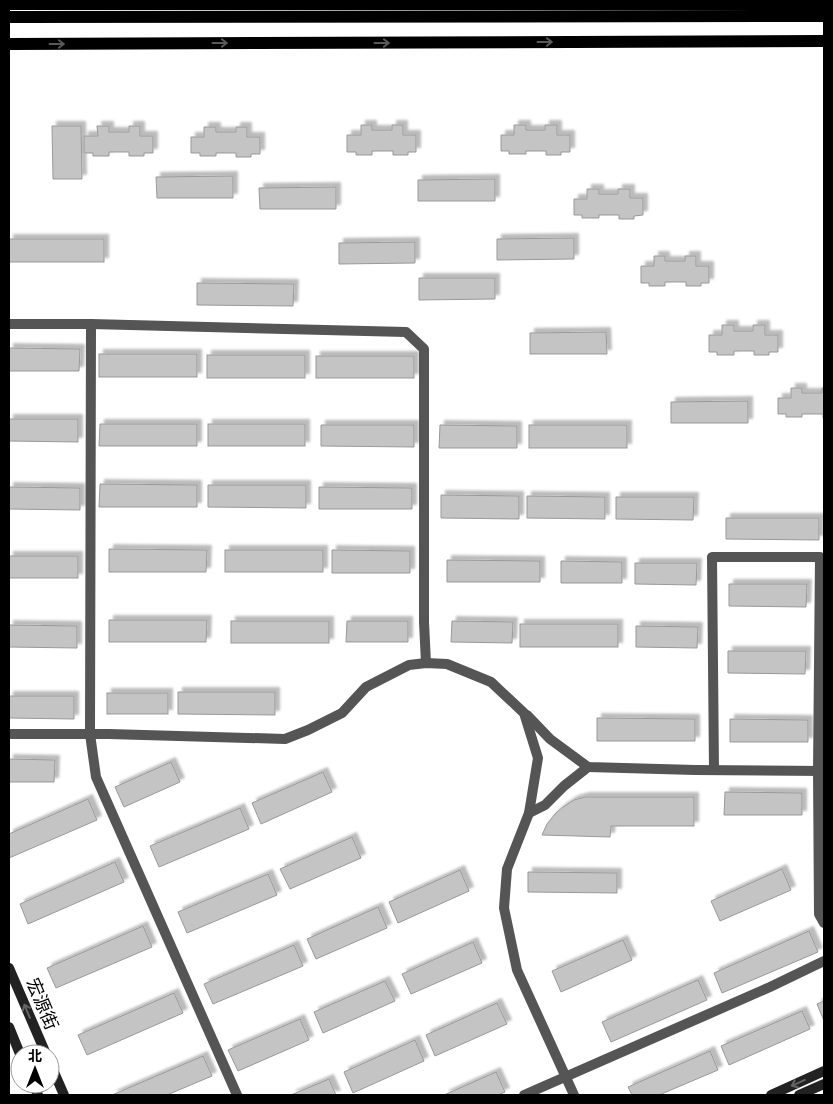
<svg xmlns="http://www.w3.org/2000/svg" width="833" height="1104" viewBox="0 0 833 1104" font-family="Helvetica,'Noto Sans SC',sans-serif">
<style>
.building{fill:#c4c4c4;stroke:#999;filter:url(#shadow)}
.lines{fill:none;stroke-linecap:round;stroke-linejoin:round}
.street{stroke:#555;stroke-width:10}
.secondary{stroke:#222;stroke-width:10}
.primary{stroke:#000;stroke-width:12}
.oneway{stroke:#595959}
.oneway2{stroke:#646464}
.labels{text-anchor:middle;stroke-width:4;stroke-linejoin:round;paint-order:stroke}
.street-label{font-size:18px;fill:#000;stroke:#fff}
</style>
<defs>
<filter id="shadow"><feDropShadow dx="4.5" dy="-4.5" stdDeviation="1" flood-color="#0004"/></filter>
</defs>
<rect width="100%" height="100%" fill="#fff"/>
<g class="building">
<path d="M361 125H372V130H392V125H403V135H416V152H408V155H393V151H372V155H356V152H347V135H361Z"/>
<path d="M514 125H526V130H545V125H557V135H570V152H561V155H546V151H526V154H509V151H501V135H514Z"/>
<path d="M52 126H81L82 179H53Z"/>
<path d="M97 126H109V132H129V126H140V136H153V153H144V156H129V152H109V156H93V153H84V136H98Z"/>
<path d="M204 127H216V132H236V127H247V137H260V154H251V157H236V153H216V156H200V153H191V137H204Z"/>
<path d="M233 176V198H157L156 177Z"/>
<path d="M495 179V201H418V180Z"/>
<path d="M336 187V209H260L259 188Z"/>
<path d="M587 189H599V194H618V189H630V198H643V215L634 216V219H619V215H599V218H582V215H574V199H587Z"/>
<path d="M574 238V259L497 260V239Z"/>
<rect x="9" y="239" width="95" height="23"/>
<path d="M415 242V263L339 264V243Z"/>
<path d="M654 256H665V261H685V256H696V266H709V283H701V286H686V282H665V286H649V283H641V266H654Z"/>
<path d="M419 278H495V299L419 300Z"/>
<path d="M197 283 294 284 293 306 197 305Z"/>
<path d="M722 325H734V331H753V325H765V335H778V352H769V355H754V351H734V355H717V352H709V335H722Z"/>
<path d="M606 332 607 354H530V333Z"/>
<path d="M9 348 80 349 79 371H9Z"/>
<rect x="99" y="354" width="98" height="23"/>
<rect x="207" y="355" width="98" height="23"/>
<rect x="316" y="356" width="98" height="22"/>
<path d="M791 388H802V393H822V388H824V418H823V414H802V417H786V414H778V398H791Z"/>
<path d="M748 401V423H671V402Z"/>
<path d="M9 419H78V442L9 441Z"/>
<path d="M100 424H197V446H99Z"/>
<rect x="208" y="424" width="97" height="22"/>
<path d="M321 425H414V447L321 446Z"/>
<path d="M440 425 517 426V448H439Z"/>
<rect x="529" y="425" width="98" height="23"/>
<path d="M100 484 197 485V507H99Z"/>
<path d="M208 485H306V508L208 507Z"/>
<path d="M9 487 80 488V510L9 509Z"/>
<path d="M319 487 412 488V509H319Z"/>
<path d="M441 495 519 496V519L441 518Z"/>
<path d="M527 496 605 497V519L527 518Z"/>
<path d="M616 497H694L693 520 616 519Z"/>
<path d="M726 518H819V540L726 539Z"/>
<path d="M109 549 207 550 206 572H109Z"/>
<rect x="225" y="550" width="98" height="22"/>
<path d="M332 550 410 551V573H332Z"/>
<rect x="9" y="556" width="69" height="22"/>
<path d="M447 560 540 561V582H447Z"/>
<path d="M561 561 622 562V583H561Z"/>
<path d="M635 563H697L696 585 635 584Z"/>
<path d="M729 584H807L806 607 729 606Z"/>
<path d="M109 620H207L206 642H109Z"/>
<rect x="231" y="621" width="98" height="22"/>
<path d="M347 621H408V642H346Z"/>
<path d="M452 621 513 622 512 643 451 642Z"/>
<rect x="520" y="624" width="98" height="23"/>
<path d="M9 625 77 626V648L9 647Z"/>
<path d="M636 626 698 627 697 648 636 647Z"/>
<path d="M728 651H806L805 674 728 673Z"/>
<path d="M178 692H275V715L178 714Z"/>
<rect x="107" y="693" width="61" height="21"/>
<path d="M9 696H74V719L9 718Z"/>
<path d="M597 718 695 719V741H597Z"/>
<path d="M730 719 808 720V742H730Z"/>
<path d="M9 759 55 760 54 782H9Z"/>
<path d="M171 762 180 782 124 807 115 787Z"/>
<path d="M323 772 332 792 261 824 252 803Z"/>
<path d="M725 792 802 793V815H724Z"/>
<path d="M585 797H694V826H611L610 837 542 835 547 824 555 814 563 807 574 800Z"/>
<path d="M88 799 97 820 9 858V834Z"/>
<path d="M240 808 249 829 159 867 150 846Z"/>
<path d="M352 837 361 858 290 889 280 869Z"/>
<path d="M115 862 124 882 28 924 20 904Z"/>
<path d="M782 869 791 890 720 921 711 901Z"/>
<path d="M460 870 469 891 398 923 389 902Z"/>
<path d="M528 872 617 873V893L528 892Z"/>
<path d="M268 874 277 895 187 933 178 912Z"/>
<path d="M378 907 387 928 316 959 307 939Z"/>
<path d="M143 926 152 947 56 988 47 968Z"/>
<path d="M809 931 818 952 722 993 714 973Z"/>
<path d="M623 940 632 960 561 992 552 971Z"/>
<path d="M473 942 482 963 411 994 402 974Z"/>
<path d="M294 945 303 966 213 1004 204 984Z"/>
<path d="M698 980 707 1000 611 1042 602 1022Z"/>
<path d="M385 981 395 1001 323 1033 314 1012Z"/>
<path d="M174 993 183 1013 87 1055 78 1035Z"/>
<path d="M824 1001V1021L817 1004Z"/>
<path d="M497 1003 507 1024 435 1056 426 1035Z"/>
<path d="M802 1011 810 1029 729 1065 721 1046Z"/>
<path d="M300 1019 309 1040 238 1071 228 1050Z"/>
<path d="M415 1040 424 1061 353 1093 344 1072Z"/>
<path d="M710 1051 718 1070 659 1095H632L628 1087Z"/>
<path d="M203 1056 212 1076 167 1095H112Z"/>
<path d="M496 1072 505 1092 498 1095H444Z"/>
<path d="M329 1079 336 1095H291Z"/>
</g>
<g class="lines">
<g class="street">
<path d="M9 324H91L406 332 424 349V622L426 663"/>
<path d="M91 324 90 734 96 777 237 1095"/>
<path d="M527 715 550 739 588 767 695 770 823 771"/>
<path d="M9 734H109L285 739 308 730 342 713 366 687 409 665 426 663 447 664 491 682 524 713 538 758 529 813 507 869 504 908 517 970 574 1095"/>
<path d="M714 770 712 557H820L818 771 819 914 824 923"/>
<path d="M529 813 545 805 564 786 588 767"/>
<path d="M524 1095 770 987 824 961"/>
</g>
<g class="secondary">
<path d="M9 968 46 1054"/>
<path d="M9 1027 20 1054"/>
<path d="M50 1063 64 1095"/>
<path d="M33 1084 38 1095"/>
<path d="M771 1095 824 1071"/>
<path d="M799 1095 824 1084"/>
</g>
<g class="primary">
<path d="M9 17 824 16"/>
<path d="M9 44 824 41"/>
</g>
</g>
<defs><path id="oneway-shaft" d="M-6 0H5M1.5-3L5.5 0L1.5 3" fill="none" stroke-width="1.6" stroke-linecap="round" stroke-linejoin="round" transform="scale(1.25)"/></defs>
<g class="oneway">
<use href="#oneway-shaft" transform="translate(545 42)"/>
<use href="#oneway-shaft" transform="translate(220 43)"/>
<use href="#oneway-shaft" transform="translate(382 43)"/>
<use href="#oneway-shaft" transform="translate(57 44)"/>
</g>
<g class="oneway2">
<use href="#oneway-shaft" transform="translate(27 1011) rotate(-113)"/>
<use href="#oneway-shaft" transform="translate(798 1083) rotate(156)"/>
</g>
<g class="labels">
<g class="street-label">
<text transform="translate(42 1004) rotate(67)" y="6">宏源街</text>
</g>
</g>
<rect width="833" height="1104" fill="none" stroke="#000000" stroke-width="20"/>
<g transform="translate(35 1069)"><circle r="24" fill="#ffffff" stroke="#999999"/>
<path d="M0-4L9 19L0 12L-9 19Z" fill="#000000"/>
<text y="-8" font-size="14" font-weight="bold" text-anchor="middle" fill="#000000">北</text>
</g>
</svg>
